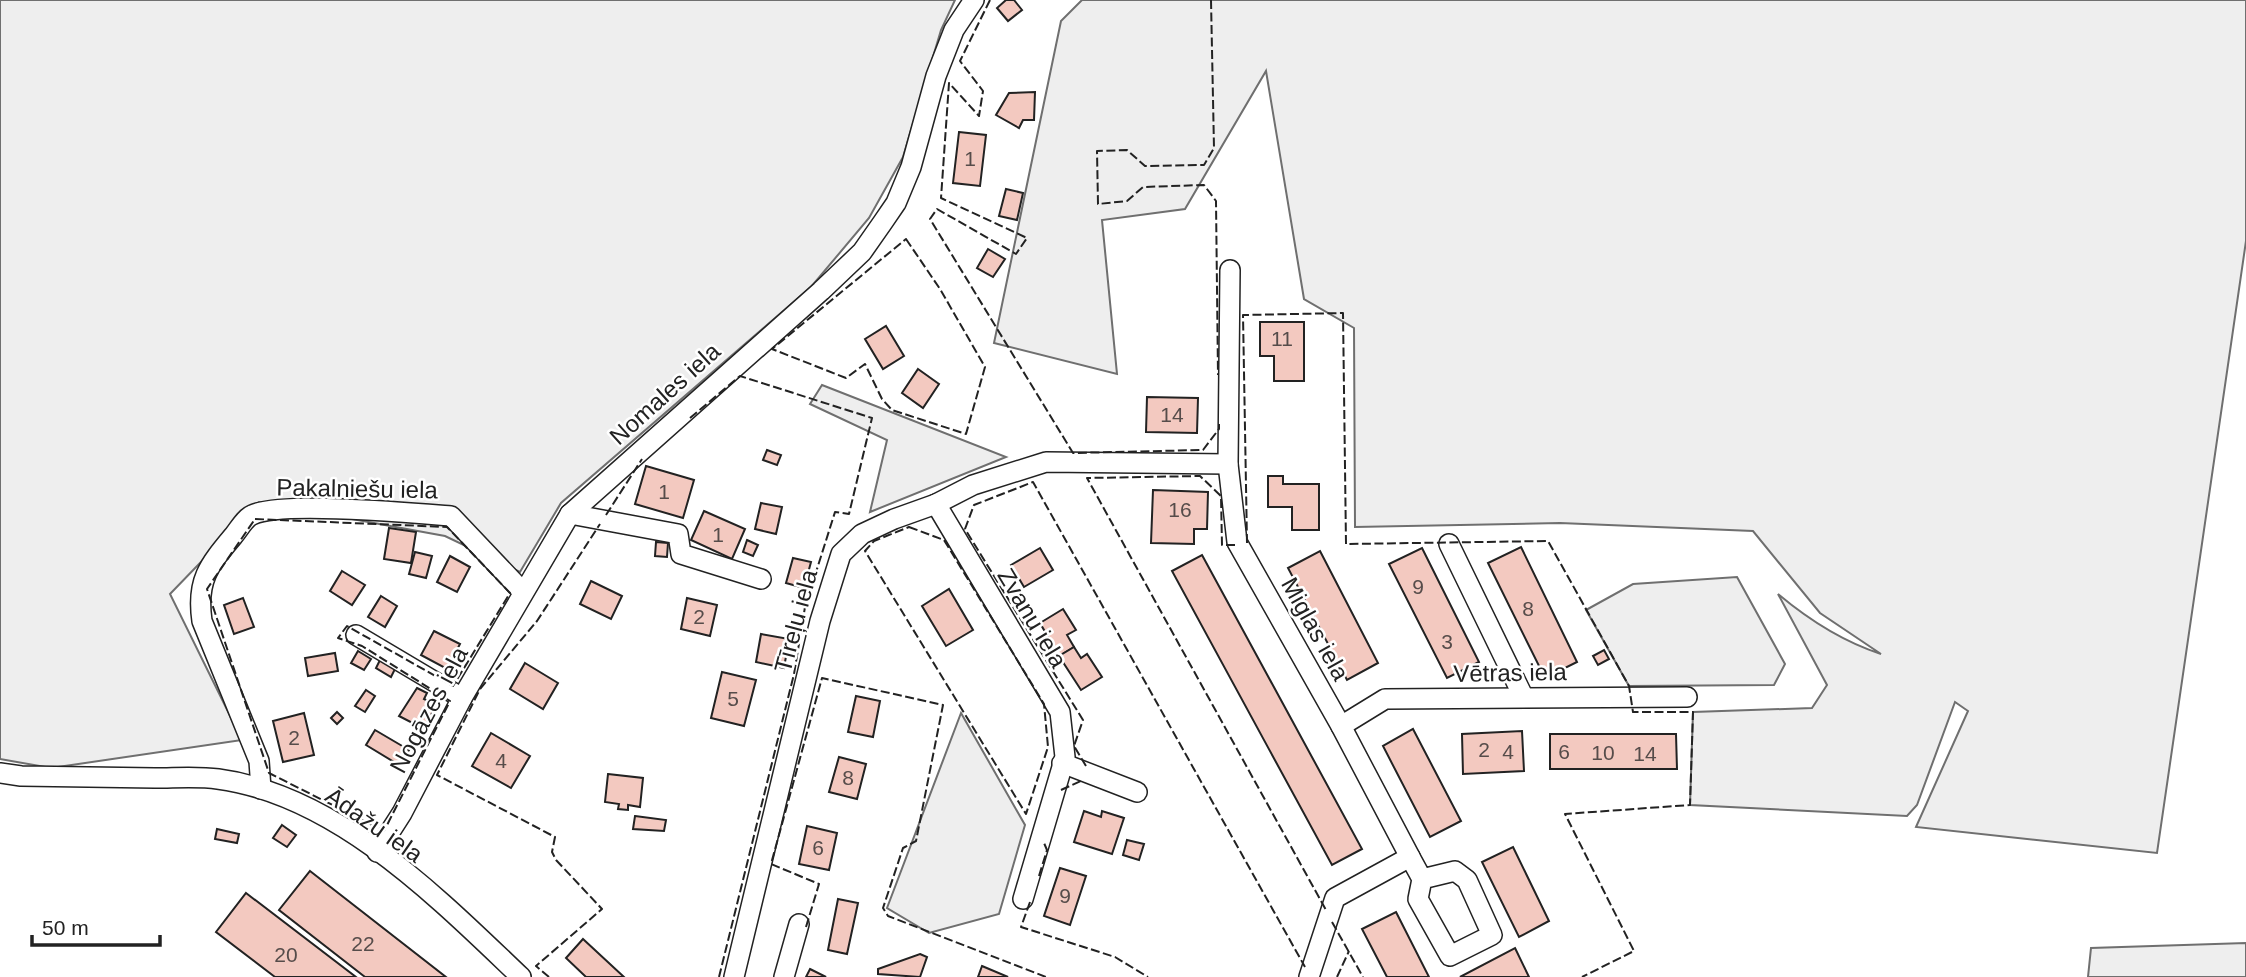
<svg xmlns="http://www.w3.org/2000/svg" width="2246" height="977" viewBox="0 0 2246 977" font-family="Helvetica,sans-serif">
<style>
.green{fill:#eee;stroke:#6f6f6f;stroke-width:2}
.building{fill:#f3c9c0;stroke:#222;stroke-width:2}
.lines{fill:none;stroke-linecap:round;stroke-linejoin:round}
.minor-casing{stroke:#222;stroke-width:22}
.minor{stroke:#fff;stroke-width:19}
.fence{stroke:#222;stroke-width:2;stroke-dasharray:9 3.5;stroke-linecap:butt}
.labels{text-anchor:middle;stroke-width:5;stroke-linejoin:round;paint-order:stroke}
.number-label{font-size:21px;fill:#564c4a}
.street-label{font-size:24px;fill:#222;stroke:#fff}
</style>
<rect width="100%" height="100%" fill="#fff"/>
<g class="green">
<path d="M0 0H955L941 30 903 157 869 218 811 287 561 503 520 572 445 536 259 502 170 594 242 740 51 768 0 759Z"/>
<path d="M1082 0H2246V241L2157 853 1916 827 1968 711 1955 702 1917 805 1907 816 1690 805 1693 712 1812 708 1827 685 1778 594C1809 620 1844 642 1881 654L1820 613 1753 531 1560 523 1355 527 1354 328 1304 299 1266 71 1185 209 1102 220 1117 374 994 343 1061 21Z"/>
<path d="M822 385 1006 457 870 512 887 440 810 404Z"/>
<path d="M1737 577 1785 664 1774 685 1629 686 1586 610 1633 584Z"/>
<path d="M961 713 1025 825 999 914 929 933 887 908Z"/>
<path d="M2246 943V977H2088L2091 948Z"/>
</g>
<g class="building">
<path d="M1006 0H1014L1022 10 1008 21 997 8Z"/>
<path d="M1035 92 1034 120H1023L1019 128 996 115 1009 93Z"/>
<path d="M959 132 986 135 980 186 953 183Z"/>
<path d="M1006 189 1023 193 1017 220 999 216Z"/>
<path d="M988 249 1005 259 993 277 977 268Z"/>
<path d="M1260 322H1304V381H1274V356H1260Z"/>
<path d="M886 326 904 356 883 369 865 339Z"/>
<path d="M918 369 939 384 923 408 902 393Z"/>
<path d="M1147 397 1198 398 1197 433 1146 432Z"/>
<path d="M767 450 781 455 777 465 763 460Z"/>
<path d="M646 466 694 480 683 518 635 504Z"/>
<path d="M1268 476H1283V484H1319V530H1292V507H1268Z"/>
<path d="M1153 490 1208 492 1207 529H1194V544L1151 543Z"/>
<path d="M761 503 782 507 776 534 755 529Z"/>
<path d="M704 511 745 529 732 559 691 540Z"/>
<path d="M389 528 416 532 411 563 384 559Z"/>
<path d="M747 540 758 545 753 556 743 552Z"/>
<path d="M656 542 668 543 667 557 655 556Z"/>
<path d="M1521 547 1577 662 1545 678 1488 563Z"/>
<path d="M1040 548 1053 570 1024 587 1011 565Z"/>
<path d="M1422 548 1479 662 1447 678 1389 564Z"/>
<path d="M1320 551 1378 663 1347 680 1288 568Z"/>
<path d="M415 552 432 556 426 578 409 574Z"/>
<path d="M1202 555 1362 849 1332 865 1172 571Z"/>
<path d="M450 556 470 567 457 592 437 582Z"/>
<path d="M793 558 811 562 804 588 786 583Z"/>
<path d="M342 571 365 585 352 605 330 591Z"/>
<path d="M591 581 622 596 611 619 580 604Z"/>
<path d="M949 589 973 630 946 646 922 606Z"/>
<path d="M381 596 397 606 385 627 368 617Z"/>
<path d="M243 598 254 627 234 634 224 605Z"/>
<path d="M687 598 717 605 710 636 681 629Z"/>
<path d="M1063 609 1076 630 1067 635 1074 647 1059 656 1040 623Z"/>
<path d="M434 631 460 644 447 669 421 655Z"/>
<path d="M761 634 789 639 784 668 756 662Z"/>
<path d="M1074 647 1081 658 1087 654 1102 677 1081 690 1059 656Z"/>
<path d="M1604 650 1609 659 1598 665 1593 656Z"/>
<path d="M358 651 371 659 364 670 351 663Z"/>
<path d="M335 653 338 671 308 676 305 658Z"/>
<path d="M380 660 395 669 391 677 376 668Z"/>
<path d="M525 663 558 683 543 709 510 689Z"/>
<path d="M722 672 756 680 744 726 711 718Z"/>
<path d="M417 688 427 693 424 699 436 705 424 729 399 716Z"/>
<path d="M366 690 375 696 365 712 355 706Z"/>
<path d="M856 696 880 701 873 737 848 732Z"/>
<path d="M337 712 343 718 337 724 331 718Z"/>
<path d="M304 713 314 755 283 762 273 721Z"/>
<path d="M1413 729 1461 821 1430 837 1383 746Z"/>
<path d="M375 730 409 750 399 765 366 745Z"/>
<path d="M1522 731 1524 771 1463 774 1462 734Z"/>
<path d="M491 733 530 756 511 788 472 766Z"/>
<path d="M1550 734H1676L1677 769H1550Z"/>
<path d="M839 757 866 764 857 799 829 792Z"/>
<path d="M608 774 643 778 640 807 628 805V810L618 809 619 804 605 802Z"/>
<path d="M1084 811 1101 817 1102 811 1124 818 1112 854 1074 842Z"/>
<path d="M635 816 666 820 664 831 633 829Z"/>
<path d="M282 825 296 835 287 847 273 838Z"/>
<path d="M807 826 837 833 829 870 799 864Z"/>
<path d="M217 829 239 834 237 843 215 839Z"/>
<path d="M1127 840 1144 844 1139 860 1123 855Z"/>
<path d="M1513 847 1549 921 1519 937 1482 862Z"/>
<path d="M1060 868 1086 876 1070 925 1044 916Z"/>
<path d="M310 871 446 977H365L279 910Z"/>
<path d="M246 893 356 977H275L216 932Z"/>
<path d="M838 899 858 903 847 954 828 950Z"/>
<path d="M1396 912 1429 977H1387L1362 929Z"/>
<path d="M583 939 624 977H586L566 958Z"/>
<path d="M1515 948 1529 977H1460Z"/>
<path d="M920 954 927 957 920 977 878 974V969Z"/>
<path d="M982 966 1008 977H978Z"/>
<path d="M810 969 826 977H806Z"/>
</g>
<g class="lines">
<g class="minor-casing">
<g id="minor">
<path d="M1230 270 1228 464 1237 542 1341 726 1410 857 1335 898 1309 977"/>
<path d="M936 504 1060 712 1065 757 1023 899"/>
<path d="M570 514 678 534 681 554 761 579"/>
<path d="M1449 544 1523 696"/>
<path d="M356 635 462 698"/>
<path d="M1341 726 1385 699 1687 697"/>
<path d="M1062 763 1137 792"/>
<path d="M0 773 21 776C66 777 110 777 155 778 175 778 198 776 218 779 337 795 438 898 521 977"/>
<path d="M261 789 259 761 202 621C196 580 209 565 234 535 239 529 245 518 252 515 280 501 414 513 451 516L523 592"/>
<path d="M377 852 402 813 462 698 570 514 821 291 862 252 883 222 896 203 911 167 936 76 954 30 974 0"/>
<path d="M1410 857 1422 879 1418 899 1450 956 1492 935 1467 880 1455 871 1422 879"/>
<path d="M734 977 820 621 841 554 862 534 894 519 936 504 973 485 1046 462 1228 464"/>
<path d="M784 977 799 924"/>
</g>
</g>
<use href="#minor" class="minor"/>
<g class="fence">
<path d="M990 0 960 61 983 91 979 116 949 83 941 198 1027 238 1016 254 937 209 930 219 1073 453 1203 450 1219 429V424"/>
<path d="M1211 0 1214 148 1204 165 1145 166 1127 150 1097 151 1098 204 1127 201 1143 187 1204 185 1216 201 1218 375"/>
<path d="M906 239 940 289 985 367 966 434 892 410 882 399 865 364 846 378 772 349Z"/>
<path d="M690 418 740 376 872 418 849 514 835 512 805 607 794 674 719 977"/>
<path d="M606 515 642 459"/>
<path d="M255 519 447 527 510 593 453 686 347 626 338 638 362 646 450 701 384 831 269 773 207 589Z"/>
<path d="M909 527 944 540 1044 704 1048 747 1026 814 865 551 874 541Z"/>
<path d="M1247 543 1243 315 1343 313 1346 544 1548 541 1629 686 1633 712H1693L1690 805 1565 814 1634 951 1582 977"/>
<path d="M1235 545H1222L1221 496 1200 476 1087 478 1326 910"/>
<path d="M1086 766 1074 746 1083 720 965 529 974 505 1033 482 1305 967"/>
<path d="M1061 790 1083 780"/>
<path d="M1039 876 1047 850 1044 843"/>
<path d="M1030 902 1021 927 1115 957 1148 977"/>
<path d="M1332 922 1363 977"/>
<path d="M806 927 819 884 771 864 822 678 943 705 916 841 903 848 883 908 888 916 1046 977"/>
<path d="M549 977 536 966 602 909 556 860 552 852 555 837 437 775 480 689 537 621 600 524"/>
<path d="M1337 977 1349 951"/>
</g>
</g>
<g class="labels">
<g class="number-label">
<text x="970" y="166">1</text>
<text x="1282" y="346">11</text>
<text x="1172" y="422">14</text>
<text x="664" y="499">1</text>
<text x="1180" y="517">16</text>
<text x="718" y="542">1</text>
<text x="1418" y="594">9</text>
<text x="1528" y="616">8</text>
<text x="699" y="624">2</text>
<text x="1447" y="649">3</text>
<text x="733" y="706">5</text>
<text x="294" y="745">2</text>
<text x="1484" y="757">2</text>
<text x="1508" y="759">4</text>
<text x="1564" y="759">6</text>
<text x="1603" y="760">10</text>
<text x="1645" y="761">14</text>
<text x="501" y="768">4</text>
<text x="848" y="785">8</text>
<text x="818" y="855">6</text>
<text x="1065" y="903">9</text>
<text x="363" y="951">22</text>
<text x="286" y="962">20</text>
</g>
<g class="street-label">
<text transform="translate(665 394) rotate(-42)" y="8">Nomales iela</text>
<text transform="translate(357 489) rotate(1)" y="8">Pakalniešu iela</text>
<text transform="translate(1032 618) rotate(59)" y="8">Zvanu iela</text>
<text transform="translate(796 621) rotate(-75)" y="8">Tīreļu iela</text>
<text transform="translate(1315 629) rotate(61)" y="8">Miglas iela</text>
<text transform="translate(1510 673) rotate(-1)" y="8">Vētras iela</text>
<text transform="translate(429 710) rotate(-62)" y="8">Nogāzes iela</text>
<text transform="translate(374 825) rotate(35)" y="8">Ādažu iela</text>
</g>
</g>
<path d="M32 935v10h128v-10" fill="none" stroke="#222222" stroke-width="3.5"/>
<text x="42" y="935" font-size="21" fill="#222222" stroke="#ffffff" stroke-width="5" paint-order="stroke">50 m</text>
</svg>
